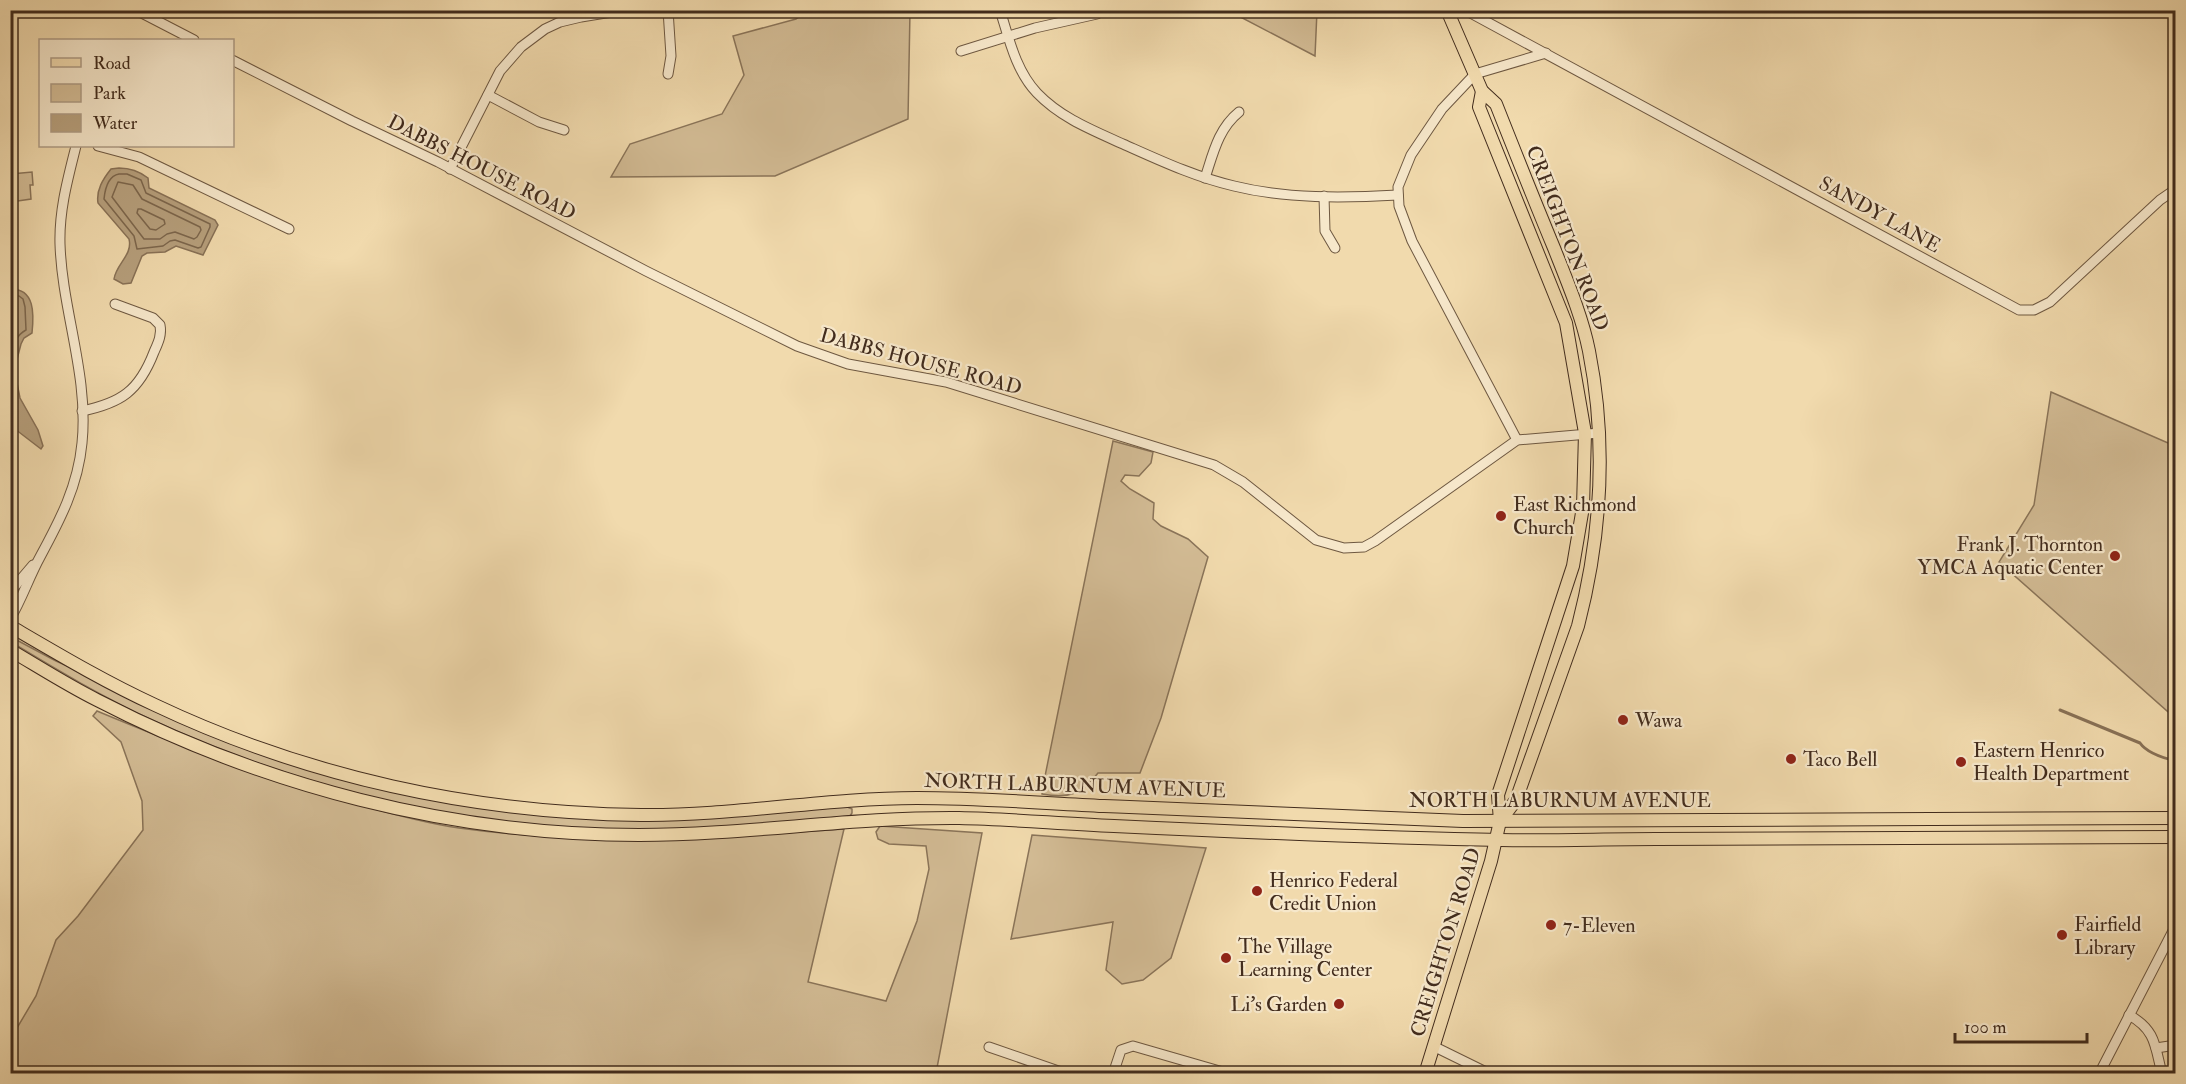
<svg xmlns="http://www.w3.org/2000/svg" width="2186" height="1084" viewBox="0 0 2186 1084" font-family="'IM FELL Double Pica',serif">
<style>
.green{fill:#d3bc95;stroke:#8a7459;stroke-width:1.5}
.water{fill:#b69f7c;stroke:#887156;stroke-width:1.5}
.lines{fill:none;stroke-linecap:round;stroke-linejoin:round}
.shore{stroke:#7c664c;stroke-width:1.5}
.stream{stroke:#887156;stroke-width:3}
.minor-casing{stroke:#6e5841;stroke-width:11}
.major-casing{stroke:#422c1d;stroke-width:14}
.minor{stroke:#f6e7ca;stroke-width:9}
.major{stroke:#f1daad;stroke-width:12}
.poi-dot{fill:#8f2418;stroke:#f6e7ca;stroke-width:2}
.labels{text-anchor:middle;stroke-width:4.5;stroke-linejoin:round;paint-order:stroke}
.street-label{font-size:20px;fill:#422c1d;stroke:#f6e7ca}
.poi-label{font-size:20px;fill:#422c1d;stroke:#f6e7ca;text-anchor:start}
</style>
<rect width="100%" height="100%" fill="#f1daad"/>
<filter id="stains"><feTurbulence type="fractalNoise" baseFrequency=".00333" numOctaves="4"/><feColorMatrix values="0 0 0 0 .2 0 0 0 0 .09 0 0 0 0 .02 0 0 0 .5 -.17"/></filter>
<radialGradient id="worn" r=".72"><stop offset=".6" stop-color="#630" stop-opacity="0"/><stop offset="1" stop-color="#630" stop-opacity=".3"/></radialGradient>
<g class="green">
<path d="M808 10 910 11 908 119 775 176 611 177 630 144 722 114 744 75 733 36 796 19Z"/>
<path d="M1229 11H1317L1315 56Z"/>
<path d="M32 172 33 185H30L31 199 11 202V174Z"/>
<path d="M2051 392 2175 446V718L1999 562 2034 505Z"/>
<path d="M1113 441 1153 452 1151 463 1139 476 1125 475 1121 481 1130 489 1154 503 1153 519 1161 526 1188 539 1208 557 1161 718 1140 773H1098C1082 794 1069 799 1042 794L1043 786Z"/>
<path d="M11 637 56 661 265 754 530 813 845 806 852 809V813L850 816C793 821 735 828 678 830 497 835 317 796 154 721 104 698 57 670 11 642Z"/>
<path d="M97 711C181 746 265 779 353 803 388 813 424 823 459 828 589 846 714 838 844 829L808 982 886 1001 917 921 929 869 926 846 889 844 878 839 876 832 880 826 982 833 936 1073 11 1074V1038L36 996 56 940 78 916 143 830 142 801 121 742 93 716Z"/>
<path d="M1032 835 1206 848 1171 958 1143 980 1122 984 1106 970 1113 922 1011 939Z"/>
</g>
<g class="water">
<path d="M119 168C130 168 139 171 148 178L149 188 215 220 218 225 203 255 176 246 165 252 147 253 142 256 131 283 123 284 114 279C116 264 133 255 129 239L98 203C96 190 103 179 111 169Z"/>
<path d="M11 289C35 289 34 314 32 333L24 338 21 344 15 367 16 378 20 398 38 430 43 446 41 449 11 426Z"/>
</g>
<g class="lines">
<g class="shore">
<path d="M119 174H127L141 180 146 193 210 224V227L201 247 198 248 175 240 170 241 163 246 137 249 134 236 104 199C105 189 108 176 119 174Z"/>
<path d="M118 182 133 185 142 199 200 227 201 230 197 237 194 239 175 232 167 234 160 239H144L112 197Z"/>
<path d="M141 209 164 220 165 224 156 230 150 229 137 213 138 209Z"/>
<path d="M10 295 19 296 23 299 25 307 26 330C14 336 13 349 10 361"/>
</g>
<path class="stream" d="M2060 710 2140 743C2147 753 2163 758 2176 761"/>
<g class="minor-casing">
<g id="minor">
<path d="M136 10 194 40"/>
<path d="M668 10 671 56 668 74"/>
<path d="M1000 10C1009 39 1016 71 1037 93 1061 118 1092 130 1123 144 1159 160 1195 177 1234 186 1286 199 1344 198 1398 195"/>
<path d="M1465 10 2019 310H2034L2050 302 2160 200 2176 189"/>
<path d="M961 51 1035 28 1097 14"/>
<path d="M232 60 352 121 438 162 646 271 797 346 848 364 946 382 1214 465 1243 482 1316 540 1344 548 1364 547 1375 541 1517 440 1600 433"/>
<path d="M488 95 539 122 564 130"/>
<path d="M98 146 139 157 289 229"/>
<path d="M450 169 500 71 521 47 545 29 560 22 581 17 624 10"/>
<path d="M1205 178C1213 154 1218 129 1239 112"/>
<path d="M1324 196 1325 231 1335 248"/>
<path d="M82 411C121 403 139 391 154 352 158 343 162 335 160 325L153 318 115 304"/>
<path d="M1517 440 1412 241 1399 206 1398 187 1411 155 1442 109 1475 74 1546 53"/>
<path d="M10 592 33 565"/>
<path d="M10 619C22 599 29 577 40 557 60 520 78 486 82 443 89 376 62 310 60 244 59 210 68 178 76 146"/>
<path d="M2129 1015C2156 1030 2155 1046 2162 1074"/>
<path d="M1433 1046 1490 1074"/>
<path d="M989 1047 1067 1074"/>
<path d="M2156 1048 2176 1045"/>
<path d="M1113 1074 1121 1050 1133 1046 1223 1072V1074"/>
<path d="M2099 1074 2176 925"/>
</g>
</g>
<g class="major-casing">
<g id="major">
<path d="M1447 10 1482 91 1496 104C1515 152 1534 200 1554 248 1567 281 1582 316 1589 351 1607 442 1601 537 1578 626L1516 800 1500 821"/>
<path d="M10 626C58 654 105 682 155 705 307 777 473 813 641 815 733 816 825 798 917 798 979 798 1042 803 1104 806 1224 811 1344 817 1463 821L2176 818"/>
<path d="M10 650C39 667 67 685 97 700 263 786 451 835 639 835 746 835 852 817 959 818 1011 819 1062 824 1114 826 1243 832 1372 838 1501 840 1552 841 1604 839 1656 839 1829 838 2002 837 2176 837"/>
<path d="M1425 1074 1491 861 1500 821 1498 795 1573 566 1583 507 1585 433 1566 323 1479 107 1482 91"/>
</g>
</g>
<use href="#minor" class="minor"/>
<use href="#major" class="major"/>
</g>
<g class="poi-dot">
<circle cx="1501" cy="516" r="6"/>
<circle cx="2115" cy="556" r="6"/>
<circle cx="1623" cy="720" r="6"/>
<circle cx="1791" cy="759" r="6"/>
<circle cx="1961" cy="762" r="6"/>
<circle cx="1257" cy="891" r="6"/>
<circle cx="1551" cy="925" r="6"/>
<circle cx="2062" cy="935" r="6"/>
<circle cx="1226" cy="958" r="6"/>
<circle cx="1339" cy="1004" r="6"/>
</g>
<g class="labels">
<g class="street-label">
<text transform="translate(482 167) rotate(27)" y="7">DABBS HOUSE ROAD</text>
<text transform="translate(1880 214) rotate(29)" y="7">SANDY LANE</text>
<text transform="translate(1568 238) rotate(69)" y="7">CREIGHTON ROAD</text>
<text transform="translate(921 361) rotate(15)" y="7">DABBS HOUSE ROAD</text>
<text transform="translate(1075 785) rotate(2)" y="7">NORTH LABURNUM AVENUE</text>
<text x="1560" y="807">NORTH LABURNUM AVENUE</text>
<text transform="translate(1445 942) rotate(-73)" y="7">CREIGHTON ROAD</text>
</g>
<g class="poi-label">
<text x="1513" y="511">East Richmond<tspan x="1513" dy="23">Church</tspan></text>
<text x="2103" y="551" text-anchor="end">Frank J. Thornton<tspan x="2103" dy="23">YMCA Aquatic Center</tspan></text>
<text x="1635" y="727">Wawa</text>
<text x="1973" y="757">Eastern Henrico<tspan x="1973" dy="23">Health Department</tspan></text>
<text x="1803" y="766">Taco Bell</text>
<text x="1269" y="887">Henrico Federal<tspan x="1269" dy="23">Credit Union</tspan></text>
<text x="2074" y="931">Fairfield<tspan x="2074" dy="23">Library</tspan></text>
<text x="1563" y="932">7-Eleven</text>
<text x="1238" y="953">The Village<tspan x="1238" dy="23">Learning Center</tspan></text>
<text x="1327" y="1011" text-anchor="end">Li's Garden</text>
</g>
</g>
<rect width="2186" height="1084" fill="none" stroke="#f1daad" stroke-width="36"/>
<rect x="12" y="12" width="2162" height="1060" fill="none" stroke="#422c1d" stroke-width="3"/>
<rect x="18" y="18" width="2150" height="1048" fill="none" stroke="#422c1d" stroke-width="1.5"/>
<rect x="39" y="39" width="195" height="108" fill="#f6e7ca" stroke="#ae9c85" stroke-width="1.5"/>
<rect x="51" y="58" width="30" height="9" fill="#f1daad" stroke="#ae9c85" stroke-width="1.5"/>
<text x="93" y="69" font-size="18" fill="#422c1d">Road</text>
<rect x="51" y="84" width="30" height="18" fill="#d3bc95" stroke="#ae9c85" stroke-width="1.5"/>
<text x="93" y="99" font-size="18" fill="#422c1d">Park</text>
<rect x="51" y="114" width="30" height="18" fill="#b69f7c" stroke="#ae9c85" stroke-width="1.5"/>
<text x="93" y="129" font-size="18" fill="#422c1d">Water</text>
<path d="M1955 1033v9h132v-9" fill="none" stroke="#422c1d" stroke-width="3"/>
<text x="1964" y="1033" font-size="18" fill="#422c1d" stroke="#f6e7ca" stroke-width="4.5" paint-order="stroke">100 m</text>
<rect width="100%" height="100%" filter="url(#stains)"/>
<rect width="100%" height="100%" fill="url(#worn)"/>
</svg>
